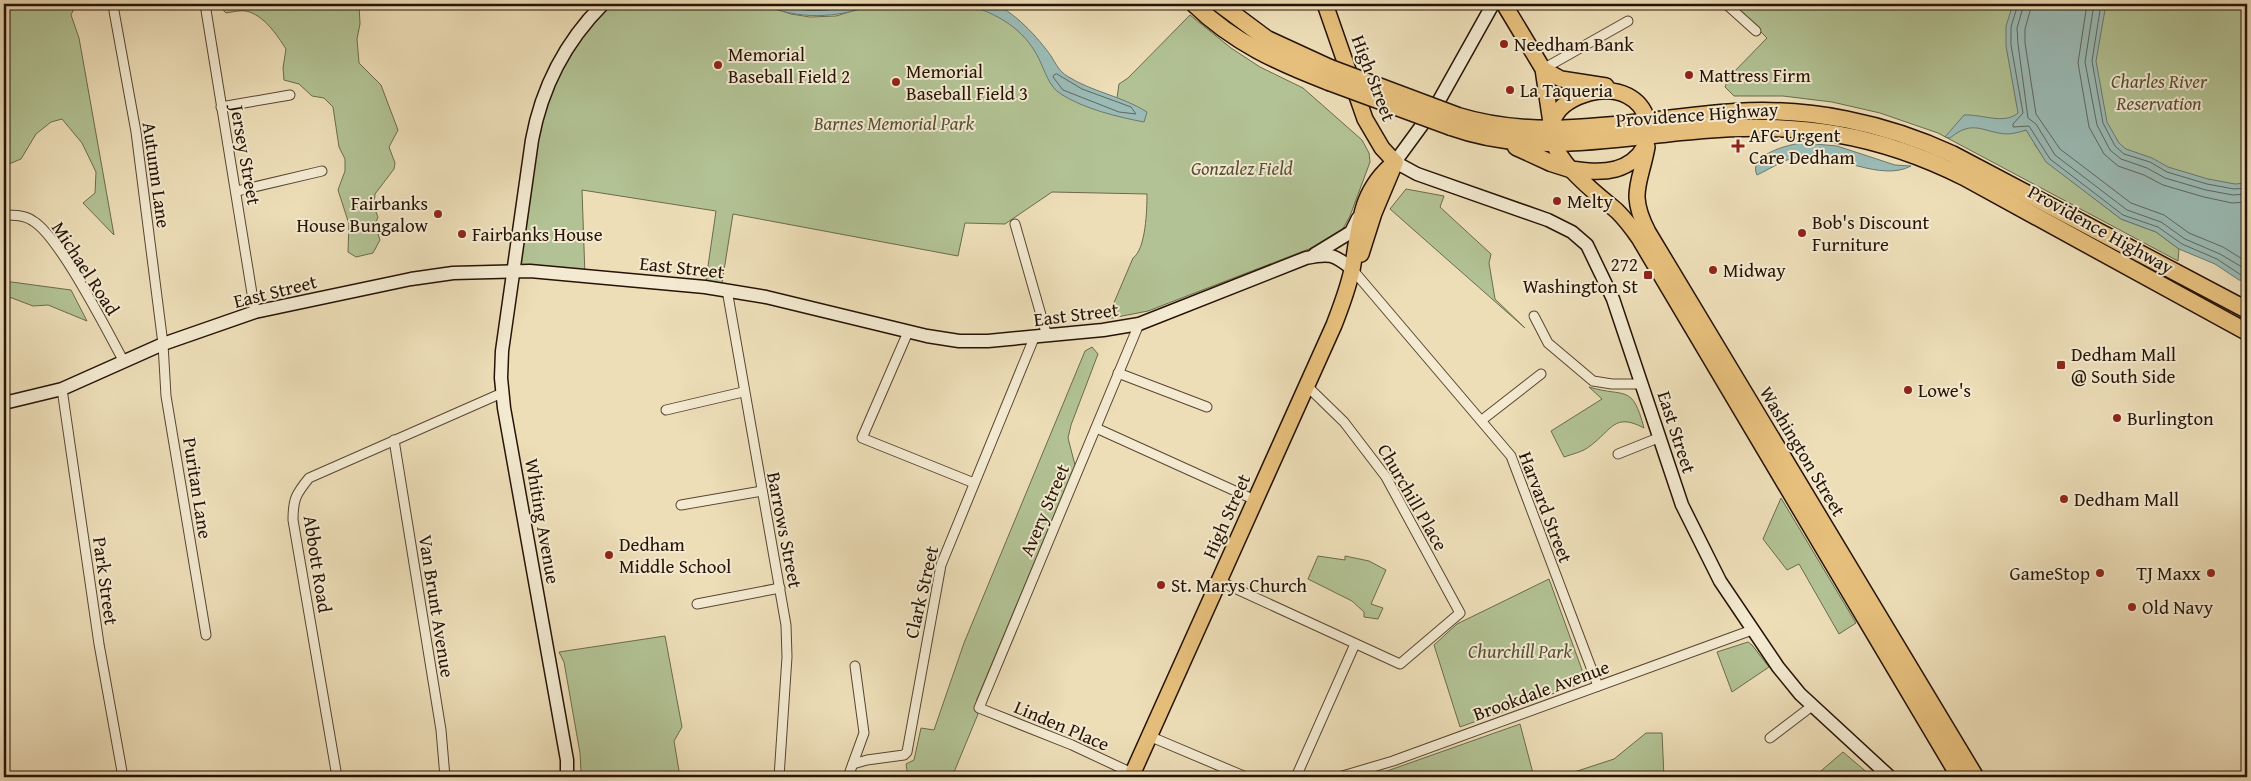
<svg xmlns="http://www.w3.org/2000/svg" width="2251" height="781" viewBox="0 0 2251 781" font-family="'Gentium Book Plus',serif">
<style>
.green{fill:#b2c294;stroke:#6c6a4c}
.water{fill:#9bbbb6;stroke:#6c786f}
.lines{fill:none;stroke-linecap:round;stroke-linejoin:round}
.shore{stroke:#60675e;stroke-width:1}
.street-casing{stroke:#584632;stroke-width:11}
.secondary-casing{stroke:#261305;stroke-width:15}
.primary-casing{stroke:#261305;stroke-width:18}
.highway-casing{stroke:#261305;stroke-width:19}
.street{stroke:#f3ead1;stroke-width:9}
.secondary{stroke:#f3ead1;stroke-width:12}
.primary{stroke:#e6bf7c;stroke-width:15}
.highway{stroke:#e6bf7c;stroke-width:16}
.highway-bridge-casing{stroke:#261305;stroke-width:19;stroke-linecap:butt}
.highway-bridge{stroke:#e6bf7c;stroke-width:16}
.poi-dot{fill:#8f2418;stroke:#f3ead1;stroke-width:2}
.labels{text-anchor:middle;stroke-width:4;stroke-linejoin:round;paint-order:stroke}
.poi-label{font-size:19px;fill:#261305;stroke:#f3ead1;text-anchor:start}
.street-label{font-size:19px;fill:#261305;stroke:#f3ead1}
.park-label{font-size:19px;font-style:italic;fill:#575037;stroke:#f3ead1}
</style>
<rect width="100%" height="100%" fill="#eddeb8"/>
<filter id="stains"><feTurbulence type="fractalNoise" baseFrequency=".004" numOctaves="4"/><feColorMatrix values="0 0 0 0 .2 0 0 0 0 .09 0 0 0 0 .02 0 0 0 .5 -.17"/></filter>
<radialGradient id="worn" r=".72"><stop offset=".6" stop-color="#630" stop-opacity="0"/><stop offset="1" stop-color="#630" stop-opacity=".3"/></radialGradient>
<g class="green">
<path d="M4 4H76L71 15 79 38 114 235 83 203 95 193 96 172 82 143 62 119 51 122 36 134 21 159 4 166Z"/>
<path d="M214 4H359L360 24 357 39 359 63 381 85 398 130 389 147 395 163 394 169 375 194 374 207 378 217 375 225 380 240 373 253 356 257 348 252 349 224 338 190 345 171V159L339 147 333 107 324 98 312 96 299 84 284 80 283 68 286 49C277 35 264 15 246 11 241 10 232 12 226 13L219 6 214 7Z"/>
<path d="M603 4H761L791 14 810 17 836 16 875 4H994L1022 23 1036 38 1050 56 1074 97 1115 112 1119 84 1128 78 1190 15 1231 48 1260 67 1303 88 1362 140 1369 153 1370 162 1350 216 1340 234 1314 247 1148 311 1107 319 1133 258C1146 249 1147 209 1147 194L1052 192 1005 224 965 223 958 256 733 214 721 289 705 287 716 211 582 190 585 276 514 270 545 90Z"/>
<path d="M1733 4H2019L2035 145 2047 162 2121 219 2156 232 2179 249 2178 261 1938 133 1880 113 1832 102 1783 96H1734L1725 87 1729 77 1767 38Z"/>
<path d="M2064 4H2247V222L2126 183Z"/>
<path d="M1406 189 1444 196 1440 207 1491 254 1489 263 1495 299 1525 328 1390 209Z"/>
<path d="M4 281 71 290 87 321 48 305 33 306 4 295Z"/>
<path d="M1092 347 1098 354 1071 425 1068 438 1075 465 977 699 975 710 978 714 952 777H908L906 764 914 760 921 728 934 730 964 643 1085 351Z"/>
<path d="M1589 387C1626 398 1632 383 1644 428 1614 412 1612 430 1590 446 1583 452 1572 454 1564 457L1551 431 1602 399Z"/>
<path d="M1781 498 1856 623 1839 634 1799 564 1787 570 1763 539Z"/>
<path d="M1318 556 1345 560V556L1369 561 1386 570 1371 604 1383 608 1378 619 1364 617V612L1352 601 1308 579Z"/>
<path d="M1549 579 1582 670 1581 680 1574 686 1460 727 1434 645 1457 624Z"/>
<path d="M665 636 682 727 674 741 680 777H588L581 771 580 753 564 662 559 652Z"/>
<path d="M1748 642 1752 645 1769 667 1732 692 1717 652Z"/>
<path d="M1520 724 1534 777H1370Z"/>
<path d="M1646 733H1662L1664 777H1559L1614 759Z"/>
<path d="M1843 752 1870 775 1873 777H1814Z"/>
</g>
<g class="water">
<path d="M761 4H875C836 19 799 20 761 4Z"/>
<path d="M965 4C973 4 983 2 991 4 1011 7 1040 40 1051 56 1056 64 1059 71 1067 76 1092 92 1122 96 1147 112L1144 122C1118 117 1084 109 1061 94 1049 87 1045 71 1039 59 1024 28 996 13 965 4Z"/>
<path d="M2013 4H2106L2096 61 2107 122 2119 143 2126 149 2152 158 2168 167 2208 179 2235 184 2247 183V281L2239 280 2215 264 2179 249 2156 232 2121 219 2046 162 2026 130C2020 132 2013 134 2006 134 1982 132 1973 119 1950 138L1945 137 1964 115C1982 114 2004 125 2018 113L2006 46V26Z"/>
<path d="M1803 143 1837 146 1895 165 1911 166C1881 182 1837 154 1804 156 1787 157 1772 168 1757 175 1747 155 1789 144 1803 143Z"/>
</g>
<g class="lines">
<g class="shore">
<path d="M773 4C804 13 829 12 859 4"/>
<path d="M2018 4 2011 27V45L2023 113 2013 124V127L2029 126 2050 159 2123 215 2158 227 2182 244 2217 259 2241 275 2247 276"/>
<path d="M2024 4 2017 28 2018 44 2028 118 2036 124 2055 155 2127 210 2161 222 2185 239 2220 254 2247 270"/>
<path d="M2032 4 2025 29V43L2036 114 2060 149 2131 203 2164 215 2189 233 2223 247 2247 262"/>
<path d="M2087 4 2078 63 2089 127 2104 154 2118 166 2144 175 2163 185 2204 197 2232 203 2247 202"/>
<path d="M2094 4 2085 62 2097 125 2110 150 2121 159 2147 168 2165 178 2206 190 2233 195 2247 194"/>
<path d="M2101 4 2092 61 2103 123 2115 146 2124 154 2150 162 2167 172 2207 184 2234 189 2247 188"/>
<path d="M1057 74 1082 89 1131 107 1136 114 1119 112 1063 90 1053 77 1054 75Z"/>
</g>
<g class="street-casing">
<g id="street">
<path d="M205 4 255 312"/>
<path d="M1726 4 1756 31"/>
<path d="M114 11 136 132 163 344 166 396 206 635"/>
<path d="M1543 69 1628 21"/>
<path d="M221 107 290 95"/>
<path d="M237 191 322 171"/>
<path d="M4 215C14 215 25 215 33 221 59 236 108 332 124 362"/>
<path d="M1015 224 1047 336"/>
<path d="M1352 269 1511 456 1598 686"/>
<path d="M727 290 786 625 787 657 779 777"/>
<path d="M1534 316 1548 343 1593 381 1612 384H1641"/>
<path d="M908 332 862 438 974 483"/>
<path d="M1118 373 1207 407"/>
<path d="M62 389 99 644 123 777"/>
<path d="M666 410 743 392"/>
<path d="M1482 420 1541 374"/>
<path d="M1096 428 1255 500"/>
<path d="M394 440 441 730 445 777"/>
<path d="M1618 454 1658 438"/>
<path d="M681 505 762 491"/>
<path d="M1219 581 1400 664 1460 613 1386 477 1344 422 1306 385"/>
<path d="M697 604 780 588"/>
<path d="M1149 736 1246 777"/>
<path d="M1770 738 1812 706"/>
<path d="M853 764 867 760 904 755 907 752 941 565 1034 338"/>
<path d="M1132 773 1072 745 979 708 1139 324"/>
<path d="M337 777 293 520C293 499 296 494 309 478L502 393"/>
<path d="M848 777 864 733 855 666"/>
<path d="M1296 777 1355 644"/>
<path d="M1339 777 1393 761 1752 630"/>
</g>
</g>
<g class="secondary-casing">
<g id="secondary">
<path d="M1493 4 1436 106 1395 162 1417 174 1548 220 1572 232 1587 245 1613 299 1682 505 1720 581 1778 667 1800 694 1890 777"/>
<path d="M1315 254 1351 232 1358 218"/>
<path d="M4 403 62 389 163 344 255 312 411 279 453 273 530 271 705 287 766 297 927 336 959 341H988L1103 330 1139 324 1306 258C1329 253 1334 254 1352 269"/>
<path d="M567 777V760L504 408 501 378 502 351 532 140C542 86 565 42 603 4"/>
</g>
</g>
<g class="primary-casing">
<g id="primary">
<path d="M1325 4 1365 119 1382 148 1395 162"/>
<path d="M1504 4 1543 69 1551 123"/>
<path d="M1543 69 1561 79 1606 86"/>
<path d="M1647 147C1640 185 1628 193 1648 232L1976 777"/>
<path d="M1570 169C1585 171 1601 173 1616 169 1671 152 1652 77 1589 93 1575 97 1562 103 1555 116 1536 150 1595 192 1617 211 1625 219 1632 228 1639 238L1959 777"/>
<path d="M1361 254 1374 213 1395 163"/>
<path d="M1131 777 1334 325C1341 307 1348 288 1352 270 1360 226 1358 192 1395 162"/>
</g>
</g>
<g class="highway-casing">
<g id="highway">
<path d="M1194 4C1233 42 1279 63 1329 82"/>
<path d="M1220 4 1267 39 1330 68"/>
<path d="M1458 116C1549 144 1643 118 1735 112 1810 107 1885 123 1952 154L2247 310"/>
<path d="M1451 127C1535 157 1617 137 1703 130 1799 122 1878 134 1964 177L2247 332"/>
<path d="M1516 147 1551 163 1570 169"/>
</g>
</g>
<use href="#street" class="street"/>
<use href="#secondary" class="secondary"/>
<use href="#primary" class="primary"/>
<use href="#highway" class="highway"/>
<g class="highway-bridge-casing">
<g id="highway-bridge">
<path d="M1330 68 1458 116"/>
<path d="M1329 82 1451 127"/>
</g>
</g>
<use href="#highway-bridge" class="highway-bridge"/>
</g>
<g class="poi-dot">
<circle cx="1504" cy="44" r="5"/>
<circle cx="718" cy="65" r="5"/>
<circle cx="1689" cy="75" r="5"/>
<circle cx="896" cy="82" r="5"/>
<circle cx="1510" cy="90" r="5"/>
<path d="M1735.5 138.5h5v5h5v5h-5v5h-5v-5h-5v-5h5z"/>
<circle cx="1557" cy="201" r="5"/>
<circle cx="438" cy="214" r="5"/>
<circle cx="1802" cy="233" r="5"/>
<circle cx="462" cy="234" r="5"/>
<circle cx="1713" cy="270" r="5"/>
<rect x="1643" y="270" width="10" height="10" rx="2.5"/>
<rect x="2056" y="360" width="10" height="10" rx="2.5"/>
<circle cx="1908" cy="390" r="5"/>
<circle cx="2117" cy="418" r="5"/>
<circle cx="2064" cy="499" r="5"/>
<circle cx="609" cy="555" r="5"/>
<circle cx="2100" cy="573" r="5"/>
<circle cx="2211" cy="573" r="5"/>
<circle cx="1161" cy="585" r="5"/>
<circle cx="2132" cy="607" r="5"/>
</g>
<g class="labels">
<g class="poi-label">
<text x="1514" y="51">Needham Bank</text>
<text x="728" y="61">Memorial<tspan x="728" dy="22">Baseball Field 2</tspan></text>
<text x="906" y="78">Memorial<tspan x="906" dy="22">Baseball Field 3</tspan></text>
<text x="1699" y="82">Mattress Firm</text>
<text x="1520" y="97">La Taqueria</text>
<text x="1749" y="142">AFC Urgent<tspan x="1749" dy="22">Care Dedham</tspan></text>
<text x="1567" y="208">Melty</text>
<text x="428" y="210" text-anchor="end">Fairbanks<tspan x="428" dy="22">House Bungalow</tspan></text>
<text x="1812" y="229">Bob's Discount<tspan x="1812" dy="22">Furniture</tspan></text>
<text x="472" y="241">Fairbanks House</text>
<text x="1638" y="271" text-anchor="end">272<tspan x="1638" dy="22">Washington St</tspan></text>
<text x="1723" y="277">Midway</text>
<text x="2071" y="361">Dedham Mall<tspan x="2071" dy="22">@ South Side</tspan></text>
<text x="1918" y="397">Lowe's</text>
<text x="2127" y="425">Burlington</text>
<text x="2074" y="506">Dedham Mall</text>
<text x="619" y="551">Dedham<tspan x="619" dy="22">Middle School</tspan></text>
<text x="2090" y="580" text-anchor="end">GameStop</text>
<text x="2201" y="580" text-anchor="end">TJ Maxx</text>
<text x="1171" y="592">St. Marys Church</text>
<text x="2142" y="614">Old Navy</text>
</g>
<g class="street-label">
<text transform="translate(1374 78) rotate(69)" y="7">High Street</text>
<text transform="translate(1697 114) rotate(-4)" y="7">Providence Highway</text>
<text transform="translate(246 155) rotate(80)" y="7">Jersey Street</text>
<text transform="translate(157 175) rotate(82)" y="7">Autumn Lane</text>
<text transform="translate(2101 229) rotate(29)" y="7">Providence Highway</text>
<text transform="translate(682 267) rotate(6)" y="7">East Street</text>
<text transform="translate(86 268) rotate(57)" y="7">Michael Road</text>
<text transform="translate(275 291) rotate(-14)" y="7">East Street</text>
<text transform="translate(1076 314) rotate(-7)" y="7">East Street</text>
<text transform="translate(1677 432) rotate(72)" y="7">East Street</text>
<text transform="translate(1803 451) rotate(59)" y="7">Washington Street</text>
<text transform="translate(198 488) rotate(81)" y="7">Puritan Lane</text>
<text transform="translate(1413 497) rotate(60)" y="7">Churchill Place</text>
<text transform="translate(1546 507) rotate(69)" y="7">Harvard Street</text>
<text transform="translate(1044 510) rotate(-67)" y="7">Avery Street</text>
<text transform="translate(1226 516) rotate(-66)" y="7">High Street</text>
<text transform="translate(543 521) rotate(80)" y="7">Whiting Avenue</text>
<text transform="translate(785 530) rotate(79)" y="7">Barrows Street</text>
<text transform="translate(318 564) rotate(81)" y="7">Abbott Road</text>
<text transform="translate(106 581) rotate(82)" y="7">Park Street</text>
<text transform="translate(921 592) rotate(-77)" y="7">Clark Street</text>
<text transform="translate(437 606) rotate(81)" y="7">Van Brunt Avenue</text>
<text transform="translate(1541 690) rotate(-20)" y="7">Brookdale Avenue</text>
<text transform="translate(1062 725) rotate(23)" y="7">Linden Place</text>
</g>
<g class="park-label">
<text x="2159" y="88">Charles River<tspan x="2159" dy="22">Reservation</tspan></text>
<text x="894" y="130">Barnes Memorial Park</text>
<text x="1242" y="175">Gonzalez Field</text>
<text x="1520" y="658">Churchill Park</text>
</g>
</g>
<rect width="2251" height="781" fill="none" stroke="#eddeb8" stroke-width="20"/>
<rect x="5" y="5" width="2241" height="771" fill="none" stroke="#261305" stroke-width="2.5"/>
<rect x="10" y="10" width="2231" height="761" fill="none" stroke="#261305"/>
<rect width="100%" height="100%" filter="url(#stains)"/>
<rect width="100%" height="100%" fill="url(#worn)"/>
</svg>
